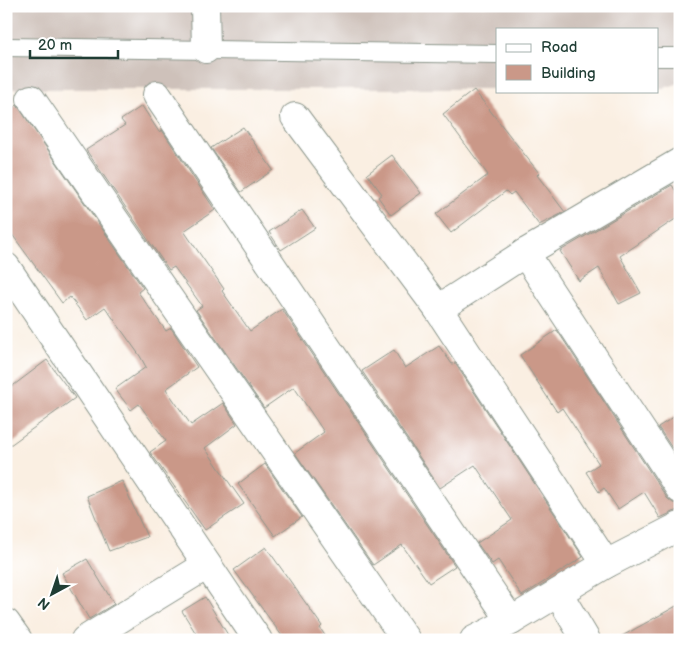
<svg xmlns="http://www.w3.org/2000/svg" width="686" height="646" viewBox="0 0 686 646" font-family="'Balsamiq Sans',sans-serif">
<style>
.industrial{fill:#cec1ba}
.building{fill:#ca9888}
.lines{fill:none;stroke-linecap:round;stroke-linejoin:round}
.service-casing{stroke:#8c968b;stroke-width:20}
.minor-casing{stroke:#8c968b;stroke-width:30}
.service{stroke:#fff;stroke-width:18}
.minor{stroke:#fff;stroke-width:28}
</style>
<rect width="100%" height="100%" fill="#fff"/>
<filter id="ink" filterUnits="userSpaceOnUse"><feTurbulence type="fractalNoise" baseFrequency=".02" numOctaves="2"/><feDisplacementMap in="SourceGraphic" scale="10" xChannelSelector="R" yChannelSelector="G"/><feConvolveMatrix kernelMatrix="1 2 1 2 8 2 1 2 1" color-interpolation-filters="sRGB"/></filter>
<filter id="wash" filterUnits="userSpaceOnUse"><feTurbulence type="fractalNoise" baseFrequency=".0096" numOctaves="4" result="noise"/><feDisplacementMap in="SourceGraphic" scale="20" xChannelSelector="R" yChannelSelector="G"/><feGaussianBlur stdDeviation="1.12" result="paint"/><feColorMatrix in="noise" values="0 0 0 0 0 0 0 0 0 0 0 0 0 0 0 0 0 1.4 0 .05"/><feComposite in="paint" operator="in"/></filter>
<g filter="url(#wash)">
<rect width="100%" height="100%" fill="#faefe2"/>
<path class="industrial" d="M6 6H680V83L657 90V29H497V89H6Z"/>
<g id="blocks">
<g class="building">
<path d="M474 90 539 173 537 175 565 212 539 225 514 192 510 195 506 191 451 233 436 214 488 175 443 114Z"/>
<path d="M17 105 143 288 138 292 166 331 171 328 197 367 166 389 191 425 223 403 237 424 205 448 244 504 205 530 150 452 166 441 139 404 131 410 115 389 146 367 140 356 105 307 87 320 70 297 62 303 6 226V113Z"/>
<path d="M142 106 159 132 162 130 215 210 184 231 224 289 222 291 250 331 282 309 455 566 429 583 402 545 373 565 295 453 324 432 294 387 264 408 196 310 202 306 174 267 169 270 86 150 125 125 121 120Z"/>
<path d="M243 127 273 170 241 192 211 148Z"/>
<path d="M392 155 421 193 391 215 378 197 382 194 367 174Z"/>
<path d="M672 185 680 198V216L620 256 641 293 619 304 599 268 579 281 560 251Z"/>
<path d="M302 210 315 228 281 250 269 232Z"/>
<path d="M557 330 667 498 673 503 680 504V509L660 518 644 492 618 509 604 488 599 492 586 472 599 464 562 408 557 412 520 355Z"/>
<path d="M439 346 452 364 455 363 583 557 522 596 498 560 492 564 477 543 512 520 475 465 440 488 362 371 394 350 405 368Z"/>
<path d="M47 360 75 398 6 448V391Z"/>
<path d="M680 413V460L658 427Z"/>
<path d="M265 464 302 517 275 536 238 484Z"/>
<path d="M122 481 147 537 109 551 87 496Z"/>
<path d="M266 547 322 626 320 628 328 640H285L234 570Z"/>
<path d="M87 559 114 604 89 619 62 573Z"/>
<path d="M205 597 231 640H200L182 611Z"/>
<path d="M680 604V640H615Z"/>
</g>
</g>
</g>
<g filter="url(#ink)">
<use href="#blocks" fill-opacity="0" stroke="#8c968b" stroke-width="1"/>
<g class="lines">
<g class="service-casing">
<g id="service">
<path d="M6 47 497 54"/>
<path d="M657 57H680"/>
</g>
</g>
<g class="minor-casing">
<g id="minor">
<path d="M205 6 206 49"/>
<path d="M157 95 511 621"/>
<path d="M31 99 406 640"/>
<path d="M295 117 438 309 606 564"/>
<path d="M525 253 680 489"/>
<path d="M6 267 258 640"/>
<path d="M438 309 525 253 680 162"/>
<path d="M558 593 586 640"/>
<path d="M6 623 18 640"/>
<path d="M85 640 207 565"/>
<path d="M474 640 511 621 606 564 680 526"/>
</g>
</g>
<use href="#service" class="service"/>
<use href="#minor" class="minor"/>
</g>
</g>
<rect width="686" height="646" fill="none" stroke="#fff" stroke-width="25"/>
<rect x="496" y="28" width="162" height="65" fill="#ffffff" stroke="#a5b1ae"/>
<rect x="506" y="44" width="25" height="8" fill="#ffffff" stroke="#a5b1ae"/>
<text x="541" y="52" font-size="15" fill="#1f3d34">Road</text>
<rect x="506" y="65" width="25" height="15" fill="#ca9888" stroke="#a5b1ae"/>
<text x="541" y="78" font-size="15" fill="#1f3d34">Building</text>
<g transform="translate(52 594) rotate(220)" stroke="#ffffff" stroke-width="4" paint-order="stroke">
<path d="M0-4L9 19L0 12L-9 19Z" fill="#1f3d34"/>
<text y="-8" font-size="14" font-weight="bold" text-anchor="middle" fill="#1f3d34">N</text>
</g>
<path d="M30 50v8h88v-8" fill="none" stroke="#1f3d34" stroke-width="2.5"/>
<text x="38" y="50" font-size="15" fill="#1f3d34" stroke="#ffffff" stroke-width="4" paint-order="stroke">20 m</text>
</svg>
